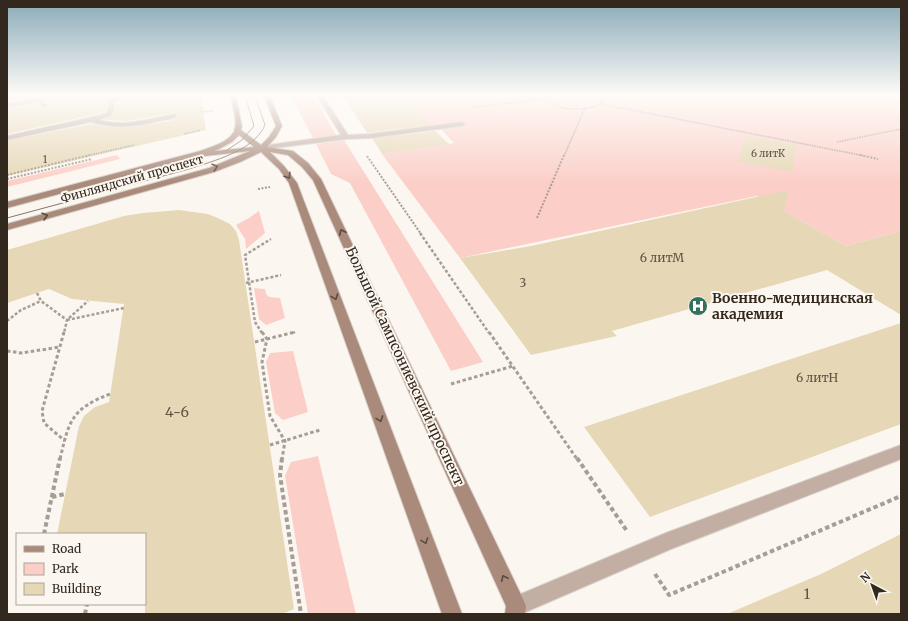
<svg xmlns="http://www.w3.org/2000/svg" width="908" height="621" viewBox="0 0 908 621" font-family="Merriweather,serif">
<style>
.green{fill:#fbcfc8}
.building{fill:#e6d8b7}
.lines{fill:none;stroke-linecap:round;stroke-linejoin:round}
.lane-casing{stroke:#d8d1ca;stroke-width:2}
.secondary-casing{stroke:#d8d1ca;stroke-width:2}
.path-far4{stroke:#a59e96;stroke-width:1.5;stroke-dasharray:1.5 1;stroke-linecap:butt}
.path-far3{stroke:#a59e96;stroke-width:2;stroke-dasharray:2 1.5;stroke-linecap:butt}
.path-far2{stroke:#a59e96;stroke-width:2.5;stroke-dasharray:3 2;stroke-linecap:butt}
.path-far1{stroke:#a59e96;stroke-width:3;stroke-dasharray:3.5 2.5;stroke-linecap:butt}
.path{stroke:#a59e96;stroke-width:4;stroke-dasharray:4.5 3;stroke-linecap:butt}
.lane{fill:#c3aea4;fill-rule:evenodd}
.secondary{fill:#a98a7b;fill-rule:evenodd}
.tram{stroke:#81786f;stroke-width:1}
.oneway{stroke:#5c4a3e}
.labels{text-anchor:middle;stroke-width:4;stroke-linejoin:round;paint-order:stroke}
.far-number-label{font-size:10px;fill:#5f5444}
.far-street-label{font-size:12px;fill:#32281d;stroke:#fcf6f0}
.number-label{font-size:12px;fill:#5f5444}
.poi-label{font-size:14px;font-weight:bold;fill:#32281d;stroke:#fcf6f0;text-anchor:start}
.street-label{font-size:14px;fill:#32281d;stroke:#fcf6f0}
.near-number-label{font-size:14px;fill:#5f5444}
</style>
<rect width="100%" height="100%" fill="#fcf6f0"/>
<g class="green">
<path d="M291 96H313L336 135 313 138Z"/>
<path d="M400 96H901V231L846 246 757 196 460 258 382 154 454 143 441 129 400 135 404 140 376 144 369 134 406 130 400 121 422 118Z"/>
<path d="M344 140 483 362 451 371 350 183 331 174 316 144Z"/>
<path d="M117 155 120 159 7 187V181Z"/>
<path d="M259 211 265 233 246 249 245 239 236 225 249 218Z"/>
<path d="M254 288 265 289 266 294 269 297 280 298 285 318 266 325 259 319Z"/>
<path d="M293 351 308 412 283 420 275 413 266 362 270 353Z"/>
<path d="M318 456 356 614H308L285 476 291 462Z"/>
</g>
<g class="building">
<path d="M7 96H113L109 100 106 112 7 134V108L37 104 43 108 48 107V104L39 97 7 101Z"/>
<path d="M136 96H201L206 130 7 176V141L91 124 108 127H134L169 121 178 117 174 113 127 121 104 120 113 115 116 103Z"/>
<path d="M343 96H400L429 125 367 133Z"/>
<path d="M435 131 449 144 382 154 373 139Z"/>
<path d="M747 136 797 145 792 172 737 161Z"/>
<path d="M788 190 784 211 846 246 901 231V315L827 270 612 331 617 336 531 355 460 258 531 246Z"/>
<path d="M179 210 208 214 220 219 230 224 236 231 239 240 294 609 282 614H145V534H57L79 426 84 416 95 407 109 402 124 304 72 299 49 289 7 303V250L124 216 143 213Z"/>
<path d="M901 323V424L650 517 584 427Z"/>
<path d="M901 534V614H727L821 574Z"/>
</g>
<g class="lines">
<g class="lane-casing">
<g id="lane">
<path d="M120 96H135L118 100 115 102 112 115 99 120C123 127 150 119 174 114L177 116C173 119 165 120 159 121 136 127 114 129 91 122L7 140V136L101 115 107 113 110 100 114 97Z"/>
<path d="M317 96H323L348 135 370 134 462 122 465 124 462 126 370 138 346 139 258 150V146H261L341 135Z"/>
<path d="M39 98 47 105V107H43L38 102 7 107V103Z"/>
<path d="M901 445V459L671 549 521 614 509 613 506 606 509 599 666 533Z"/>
</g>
</g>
<g class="secondary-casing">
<path id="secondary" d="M230 96H236L242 127 241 130 261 145 269 137 276 126 264 96H270L282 126 276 137 267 147 293 151 308 163 321 179 523 599 526 606 525 614H505L506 606 313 180 302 167 288 155 270 152 284 166 297 183 462 614H442L289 183 279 169 261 152 240 162 214 172 7 230V224L209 168 250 151 196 157 7 208V202L200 151C211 147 234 141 235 127 237 118 232 105 230 96ZM239 135 254 147 215 151 232 142Z"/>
</g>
<g class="path-far4">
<path d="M548 96 547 99C561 112 584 111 601 104L602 101 596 96"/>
<path d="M601 104 865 156"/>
<path d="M474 107 547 99"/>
<path d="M202 112 213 111"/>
<path d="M184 134 201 130"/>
<path d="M837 142 901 129"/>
<path d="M86 156 134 145"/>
<path d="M564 156 585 108"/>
</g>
<g class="path-far3">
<path d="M860 155 878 159"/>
<path d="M367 156 421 234"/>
<path d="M7 175 90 155"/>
<path d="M7 179 92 159"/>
<path d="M258 189 270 187"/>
<path d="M537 218 564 155"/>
</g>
<g class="path-far2">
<path d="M420 233 489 333"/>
<path d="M246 283 281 275"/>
<path d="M37 293 41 301 67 320 64 333"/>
<path d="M69 318 88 301"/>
<path d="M67 320 124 308"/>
<path d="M7 321 21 310 41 301"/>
<path d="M262 333 255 322 245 255 271 239"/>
<path d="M293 333 295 332"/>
</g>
<g class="path-far1">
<path d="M64 332 42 411 44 423 65 441"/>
<path d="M262 332 267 339 262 362 270 416 285 441 282 459"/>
<path d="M489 332 577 459"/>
<path d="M255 342 295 332"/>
<path d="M7 351 21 353 60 347"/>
<path d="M451 384 513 366"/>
<path d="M270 445 320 430"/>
<path d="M60 459C69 421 71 409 110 394"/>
</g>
<g class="path">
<path d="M282 458 280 475 301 614"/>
<path d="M577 458 627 531"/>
<path d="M52 497 65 494"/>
<path d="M44 534 60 458"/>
<path d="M655 574 669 595 901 496"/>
<path d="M85 614 87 604"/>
</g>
<use href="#lane" class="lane"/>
<use href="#secondary" class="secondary"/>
<g class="tram">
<path d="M227 150 242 140 254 126 245 96"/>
<path d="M7 218 189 169C213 161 254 151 265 125L255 96"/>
</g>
</g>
<defs><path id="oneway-chevron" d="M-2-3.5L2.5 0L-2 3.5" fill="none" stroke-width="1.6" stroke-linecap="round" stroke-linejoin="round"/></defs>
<g class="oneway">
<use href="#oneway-chevron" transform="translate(215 167) rotate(-18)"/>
<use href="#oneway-chevron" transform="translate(288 176) rotate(57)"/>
<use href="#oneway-chevron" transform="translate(45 216) rotate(-16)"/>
<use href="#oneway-chevron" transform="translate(342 232) rotate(-115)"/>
<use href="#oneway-chevron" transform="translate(335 297) rotate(70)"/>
<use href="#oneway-chevron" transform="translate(380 419) rotate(70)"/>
<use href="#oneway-chevron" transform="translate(425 541) rotate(70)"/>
<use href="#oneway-chevron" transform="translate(504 578) rotate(-115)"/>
</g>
<linearGradient id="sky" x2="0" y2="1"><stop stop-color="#89aab7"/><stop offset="0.52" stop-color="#fefbf8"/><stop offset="1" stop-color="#fefbf8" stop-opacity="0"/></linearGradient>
<rect width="908" height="183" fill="url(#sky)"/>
<defs>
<g id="hospital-disc" transform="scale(1)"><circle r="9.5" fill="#34705b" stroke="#fcf6f0"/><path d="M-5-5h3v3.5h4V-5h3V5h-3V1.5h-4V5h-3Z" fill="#fff"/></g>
</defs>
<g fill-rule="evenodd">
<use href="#hospital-disc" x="698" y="306"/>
</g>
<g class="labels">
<g class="far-number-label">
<text x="768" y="157">6 литК</text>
<text x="45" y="163">1</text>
</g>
<g class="far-street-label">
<text transform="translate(132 179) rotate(-16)" y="4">Финляндский проспект</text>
</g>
<g class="number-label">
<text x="662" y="262">6 литМ</text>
<text x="523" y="287">3</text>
<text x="817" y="382">6 литН</text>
</g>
<g class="poi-label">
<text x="712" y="303">Военно-медицинская<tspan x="712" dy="16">академия</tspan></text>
</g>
<g class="street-label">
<text transform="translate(405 366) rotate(65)" y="5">Большой Сампсониевский проспект</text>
</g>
<g class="near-number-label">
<text x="177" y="417">4-6</text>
<text x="807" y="599">1</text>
</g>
</g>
<rect width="908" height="621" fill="none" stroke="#32281d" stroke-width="16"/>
<rect x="16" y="533" width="130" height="72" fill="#fcf6f0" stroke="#aba49c"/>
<rect x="24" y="546" width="20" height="6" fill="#a98a7b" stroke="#aba49c"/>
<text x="52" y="553" font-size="12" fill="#32281d">Road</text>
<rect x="24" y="563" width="20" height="12" fill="#fbcfc8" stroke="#aba49c"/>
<text x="52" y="573" font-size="12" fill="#32281d">Park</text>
<rect x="24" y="583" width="20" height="12" fill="#e6d8b7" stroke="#aba49c"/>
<text x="52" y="593" font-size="12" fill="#32281d">Building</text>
<g transform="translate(872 585) rotate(319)" stroke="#fcf6f0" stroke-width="3" paint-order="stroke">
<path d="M0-3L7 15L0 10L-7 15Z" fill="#32281d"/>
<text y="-6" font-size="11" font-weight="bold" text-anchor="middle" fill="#32281d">N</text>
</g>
</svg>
